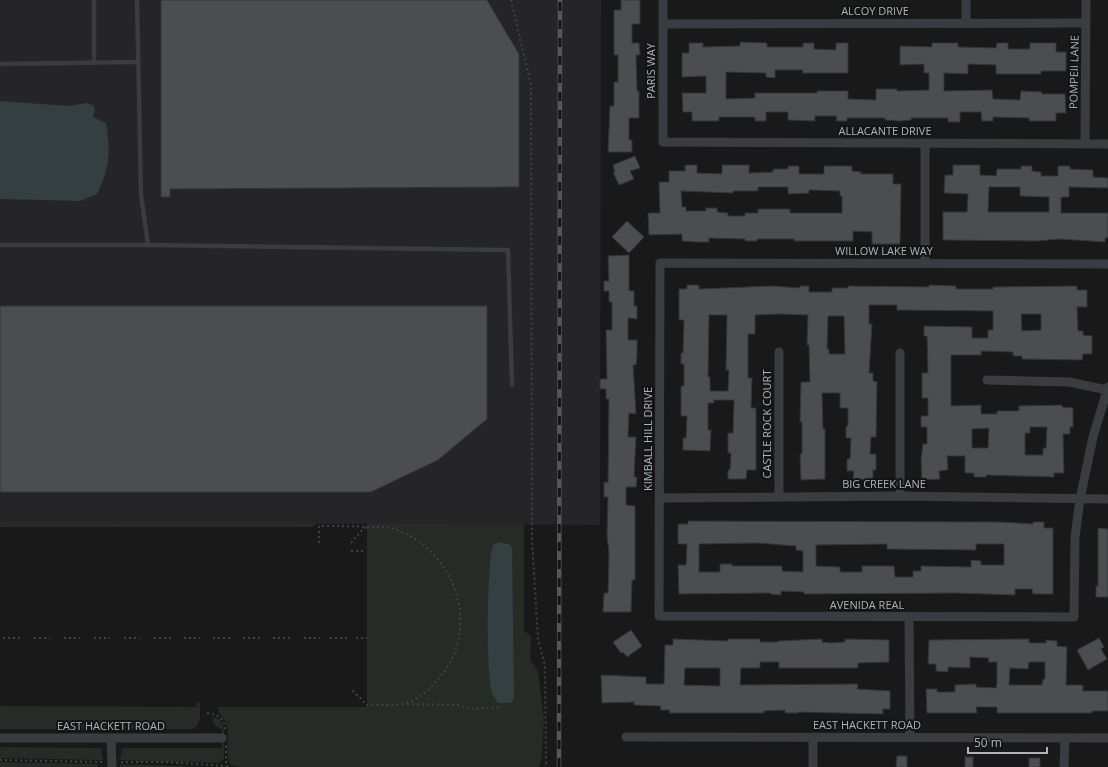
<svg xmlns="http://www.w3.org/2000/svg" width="1108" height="767" viewBox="0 0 1108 767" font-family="'Open Sans',sans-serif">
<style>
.built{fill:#252527}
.green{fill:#262c25}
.water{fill:#343f42}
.building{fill:#4b4d4f;stroke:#333436;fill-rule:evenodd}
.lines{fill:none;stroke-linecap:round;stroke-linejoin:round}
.path{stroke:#404346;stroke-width:2;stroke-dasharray:2 3;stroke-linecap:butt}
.lane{stroke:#3a3c3f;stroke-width:4.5}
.street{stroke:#3a3c3f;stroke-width:9}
.rail-casing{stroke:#53575a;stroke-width:4.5}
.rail{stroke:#141415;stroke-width:3;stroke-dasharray:9;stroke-linecap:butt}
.labels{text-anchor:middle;stroke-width:4;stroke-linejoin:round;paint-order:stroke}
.street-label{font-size:11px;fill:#acb4b9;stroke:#141415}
</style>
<rect width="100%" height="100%" fill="#19191a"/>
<path class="built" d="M0 0H601L600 525 0 522Z"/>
<g class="green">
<path d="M0 522 318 523 312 527H0Z"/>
<path d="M367 523 524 524V631L531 636 530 659 538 671 544 720 542 755 539 767H241L231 765C224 753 230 739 227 726 225 717 218 716 218 707H367Z"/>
<path d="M197 701 200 703V719L197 726 192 729H0V706L196 707Z"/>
<path d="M212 717 220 719 224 730V758L220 763 120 760 122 748H222V729L214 725Z"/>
<path d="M0 747 101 748 103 760 0 758Z"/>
<path d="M0 762 95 764H98V767H0Z"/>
<path d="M120 764 208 767H120Z"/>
</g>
<g class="water">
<path d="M0 101 68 106 87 103 94 106 95 109 93 117 106 123C111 153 110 167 97 194L80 201 0 199Z"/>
<path d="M498 542 509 544 512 548 514 698 511 703H498C497 700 494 698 493 695 485 679 487 563 493 545Z"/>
</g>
<g class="building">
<path d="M161 0H487L519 54V187L170 189V197H161Z"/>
<path d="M621 0H640V24H632V43H639L640 55H636L637 91H639V118H629V140H632V152H608L610 106H614V82H618V55H614V10H621Z"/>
<path d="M740 42 767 43V47H803V43H814V49L836 50V43H848V73H802L803 70H775V78L766 77V73L726 72V99L755 98V93H817V91H848V99L876 100V89H897V91L929 90V73H924V64L900 65V46L932 47V43H958V47L996 48 997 43H1008V49H1030V43H1056V52H1066V71H1041V74H996V65L968 64V74L944 73V91L992 90 993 99 1020 100 1021 91 1042 92V94H1065L1066 113H1056V121H1029V118L993 117V121H982L981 112H960V122H948V118H911V120L900 121 885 120V118H847V121H836L837 116H815V121L788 120V112H766V121H755V117H719V121H692V112H683L682 93H706V76L682 77V53H689V43H703V47L740 46Z"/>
<path d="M635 156 640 168 630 171 634 179 619 185 613 172H615L613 165Z"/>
<path d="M685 165H697V173L722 174V165H749V173L773 172V169H788V166H799V174H824V166H852V171L861 172V174H893V184H901L900 244H872V232L853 231V241H794V239H757V241H745V239L709 238V242H696L682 241V234L649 235 648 213H660L659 182H669V171H685ZM758 187H788V194L809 193V190L840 191V196H842V213H790V209H758V213H745V216H728V213L717 212V208H706V211H686V207H682L681 191 733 193V191H758Z"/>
<path d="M953 165H980V175L996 176 997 169H1021V166H1032V171L1041 172V176H1058V166H1070V169L1093 170V177L1108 178V188L1069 187V197H1061V213H1108V238H1105V242L1059 239 1037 241 943 240V212H967L968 194 944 193 945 175H953ZM989 187H1020V196L1049 197V212H988Z"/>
<path d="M627 221 644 237 629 253 612 237Z"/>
<path d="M629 255V291H634V306H637V319L628 318V340H637V355L636 365H633L636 414 629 413 628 437H636L634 477H637L636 487H626V505L635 506V580H632L631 612H603L604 593H608L609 554 607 534 608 497H604V482L608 483 609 399H606V389H600V379H607L606 330H612V302H609V291H604V281H609L608 256Z"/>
<path d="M687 285H699V289L771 286 800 288V286H809V292H832V288H848V286L929 287V285L956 286V289H993V287L1077 286V290H1087V307H1077L1078 331H1083V335L1092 336V354H1083L1082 360 1022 359V356H1013V352L981 351V355H951V406L981 405V414H997V411H1019V406L1062 405V407L1073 408V427H1070V434H1063L1064 473H1054V477L986 475V477H974V473H965V456H947L948 470 939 471 940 479 922 480 921 460 923 444H927V427H921V416H928V398H922V373H928L927 336H924V326L972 327V338H988V330H993V311L897 310V305H869V324H872L869 373H873V381L877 382 876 437H871L870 454H876V470H873V480L853 479 854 471H847V459H850L851 438H846V426H848V408H840V393H822L823 429H825V479L801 480 800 454H802V422H800L801 382H810L809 345H807L808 315 778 314 755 315V334H748V378H752L751 408H756V470H747L746 479H728V470H730L731 453H728V433H733L734 400H714V403H708V430H711L710 451 683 450V438H686L687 416H681V386H684V364H681V353H683L684 320H679V289H687ZM1021 314H1041V330L1022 331ZM709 315H727L726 370H729L728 391H710V377H708ZM828 316H844L845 354H829V349H827ZM1030 427H1047L1046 448H1043V455H1025V433H1030ZM989 428 988 448H972V429Z"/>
<path d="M0 306H487V419L438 460 371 492H0Z"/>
<path d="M688 521 1000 522 1033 524V522H1044V528H1053V594H1033L1032 589H1015V595L957 593 804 594V592L781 591V595L770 594V593L679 594 678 565H686L687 544H678V524H688ZM758 543 796 546V550L803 551V572L782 571V566H732V564H720V572H699V544ZM887 544V549L976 550V544H1004V565H981V561L971 560V567L921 566V571H913V577H895L894 566H862V572H840V567L816 566V545Z"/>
<path d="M1098 528 1108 529V597H1096V586H1098Z"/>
<path d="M631 630 642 646 627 657 623 652 621 653 613 642Z"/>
<path d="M1099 638 1104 647 1101 649 1107 659 1088 670 1077 650Z"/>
<path d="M673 639 728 641V639H760V642H778V641L822 639V642L831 643 845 642V639L889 640V662L858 663V668H779V662H760V668H741L740 685 858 684 857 689 890 691V709H883V714L798 712V713H785V710L764 711V713H669L670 710H660L661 706 634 705V702L602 703 601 675 646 677V684H664L665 645H673ZM685 668H720V686L684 685Z"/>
<path d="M1029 639V643H1046V640L1057 641V646L1067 647 1066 685H1083V691H1108V711H1092V713H997V707H976L977 713H927L926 689H937V692H955V685L976 684V687L996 688 997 683V662H988L989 658 970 657V668L948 667V672L936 671V664H928L929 640ZM1029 662H1045V679H1043L1042 685H1009L1010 668 1028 669Z"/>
<path d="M897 756H907V767H896Z"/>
<rect x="965" y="757" width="8" height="10"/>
<rect x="1029" y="758" width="11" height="9"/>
</g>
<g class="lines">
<g class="path">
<path d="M511 0 531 85 532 540 538 639 545 665 546 767"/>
<path d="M319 543V526C336 526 352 526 368 527 377 527 386 526 395 529 455 551 482 627 440 677 431 688 422 697 409 702 397 707 380 704 367 705L352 690"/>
<path d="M351 543 363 529 367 527"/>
<path d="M351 551H366"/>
<path d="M3 638H20"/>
<path d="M34 638H50"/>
<path d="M64 638H80"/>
<path d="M94 638H110"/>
<path d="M124 638H140"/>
<path d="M154 638H171"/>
<path d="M184 638H200"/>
<path d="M213 638H230"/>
<path d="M243 638H260"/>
<path d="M273 638H290"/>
<path d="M304 638H320"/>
<path d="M330 638H347"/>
<path d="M356 638H367"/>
<path d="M407 704 457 705 474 709 502 707"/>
<path d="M207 713C218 714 224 718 225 729"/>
<path d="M226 746V766L230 767"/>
<path d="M0 760 103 762"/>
<path d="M121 762H166L226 766"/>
</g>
<g class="lane">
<path d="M94 0V63"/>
<path d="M137 0 141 195 148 245"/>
<path d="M0 64 137 62"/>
<path d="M0 245H148L508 250 512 385"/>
</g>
<g class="street">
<path d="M663 0V142L1108 144"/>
<path d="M966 0V23"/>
<path d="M663 24 1086 23"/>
<path d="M1085 143 1086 0"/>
<path d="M925 263V144"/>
<path d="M1108 264 660 263 659 616 1074 617 1075 537 1080 499 1093 437 1108 387"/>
<path d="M987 380 1069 382 1107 390"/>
<path d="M779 496V352"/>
<path d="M900 496V353"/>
<path d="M660 498 900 496 1108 499"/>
<path d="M909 617 910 737"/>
<path d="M626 737 1108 738"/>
<path d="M0 738H222"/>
<path d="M111 738 112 767"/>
<path d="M813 767V737"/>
<path d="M1064 767 1065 738"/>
</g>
<g class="rail-casing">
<path id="rail" d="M559 767 560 0"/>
</g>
<use href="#rail" class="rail"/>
</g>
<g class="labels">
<g class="street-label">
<text x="875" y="15">ALCOY DRIVE</text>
<text transform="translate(651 71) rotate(-90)" y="4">PARIS WAY</text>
<text transform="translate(1074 72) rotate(-89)" y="4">POMPEII LANE</text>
<text x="885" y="135">ALLACANTE DRIVE</text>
<text x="884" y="255">WILLOW LAKE WAY</text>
<text transform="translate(767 424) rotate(-90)" y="4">CASTLE ROCK COURT</text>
<text transform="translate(648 439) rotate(-90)" y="4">KIMBALL HILL DRIVE</text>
<text x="884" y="488">BIG CREEK LANE</text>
<text x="867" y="609">AVENIDA REAL</text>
<text x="867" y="729">EAST HACKETT ROAD</text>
<text x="111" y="730">EAST HACKETT ROAD</text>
</g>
</g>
<path d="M968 747v6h79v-6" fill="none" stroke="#acb4b9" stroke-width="2"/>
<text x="974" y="747" font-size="12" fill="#acb4b9" stroke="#141415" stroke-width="3" paint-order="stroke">50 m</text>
</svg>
